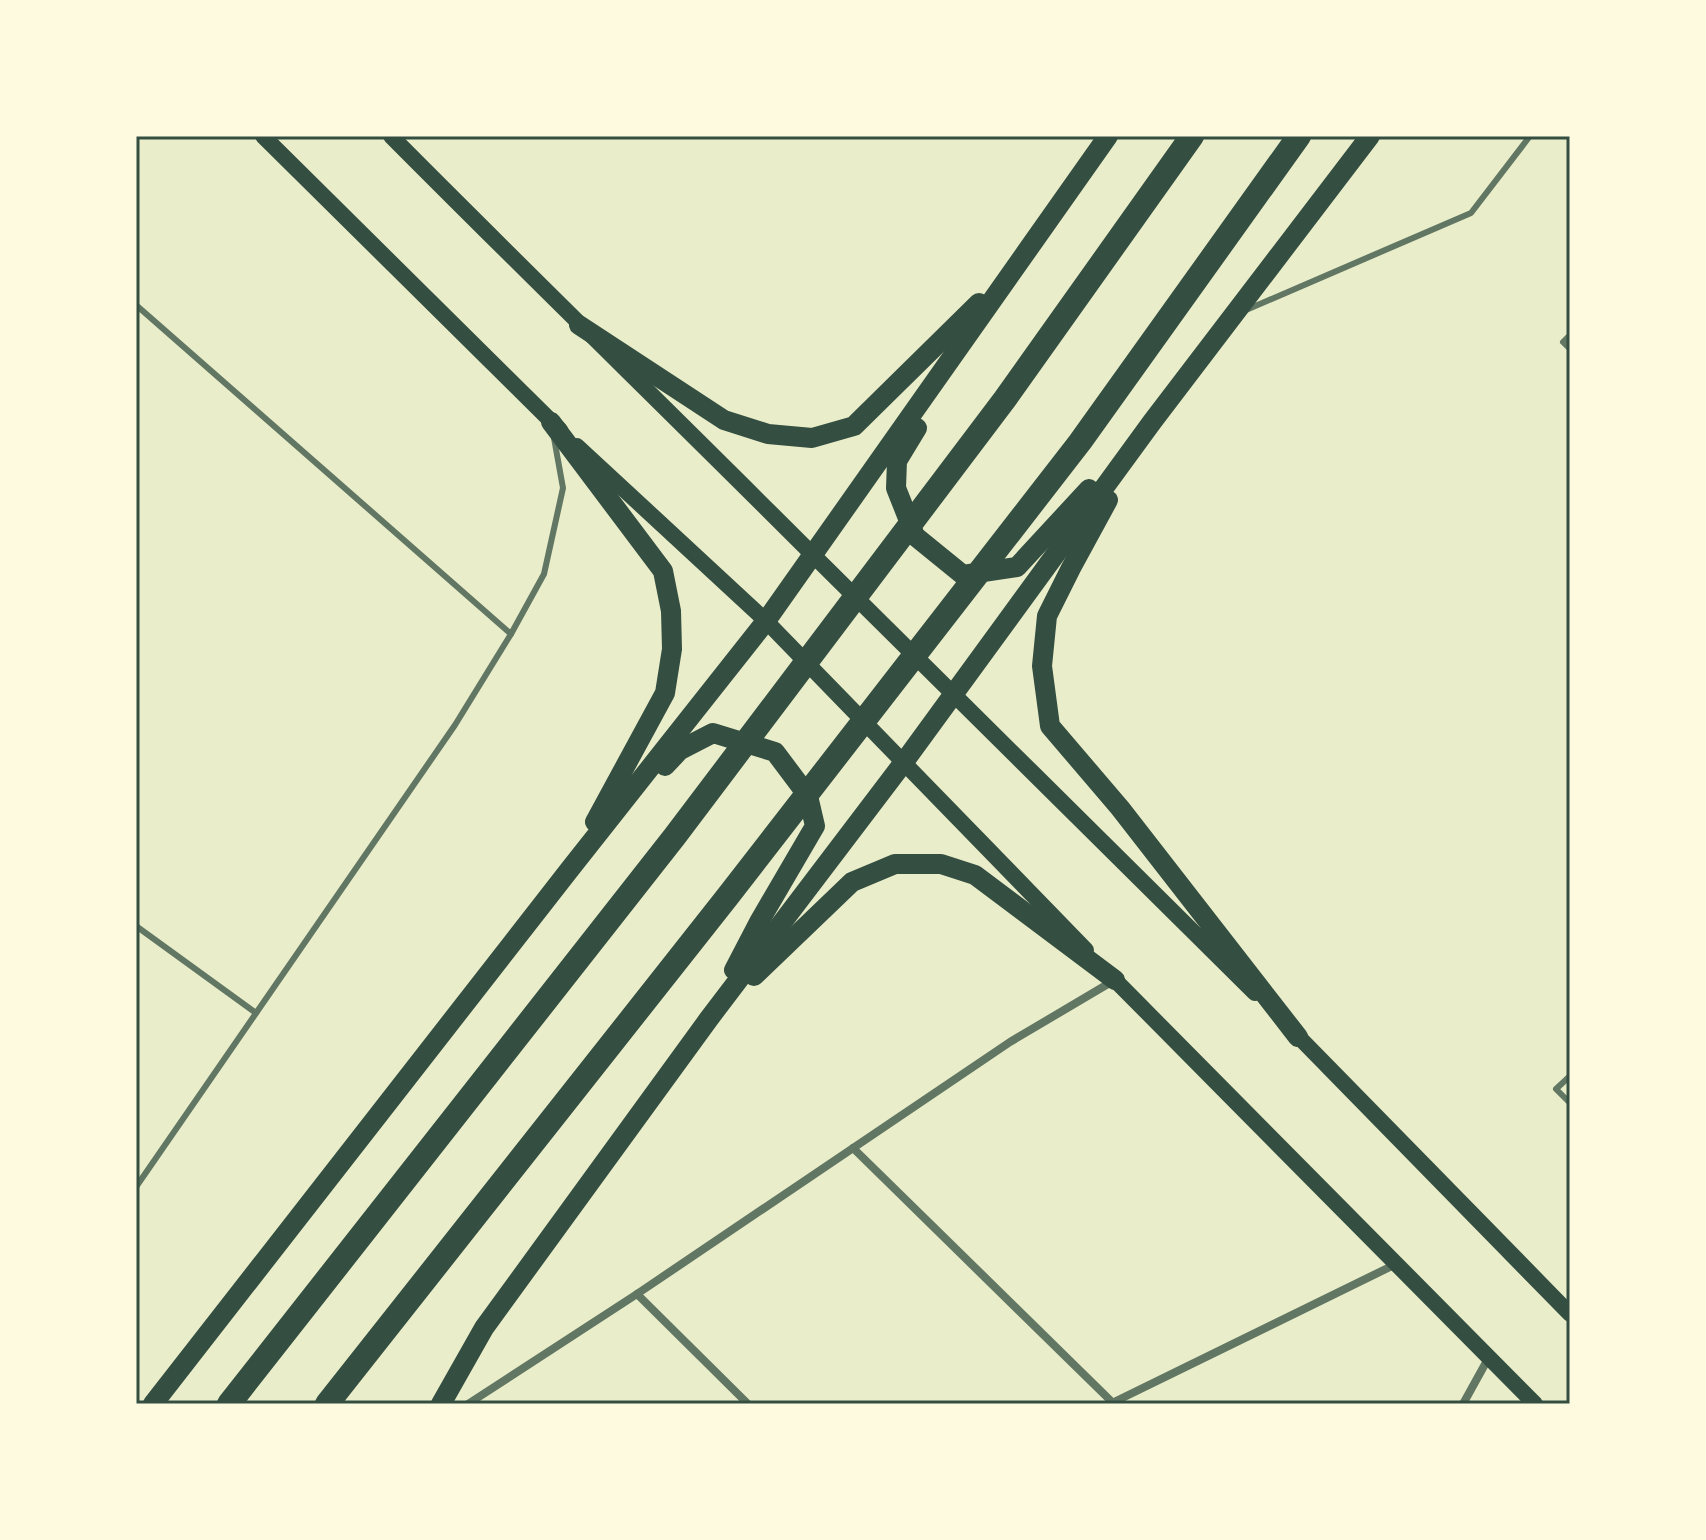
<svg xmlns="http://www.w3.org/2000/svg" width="1706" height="1540" viewBox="0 0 1706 1540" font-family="Barlow,sans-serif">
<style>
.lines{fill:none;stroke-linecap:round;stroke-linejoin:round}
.service{stroke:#617663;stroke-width:6}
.minor{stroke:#617663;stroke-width:8}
.secondary{stroke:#344e41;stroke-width:16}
.primary{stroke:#344e41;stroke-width:20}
.motorway{stroke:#344e41;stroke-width:24}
.neatline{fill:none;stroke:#344e41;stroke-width:3}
</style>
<rect width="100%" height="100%" fill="#e9edc9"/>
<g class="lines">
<g class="service">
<path d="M136 305 511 634 544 574 563 488 554 438"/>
<path d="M1246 310 1471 213 1530 136"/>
<path d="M1570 335 1563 342 1570 349"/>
<path d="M136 926 256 1013"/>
<path d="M1570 1076 1556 1089 1570 1103"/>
<path d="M136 1187 455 725 511 634"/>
</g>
<g class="minor">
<path d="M853 1148 1112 1402"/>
<path d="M637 1294 748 1404"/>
<path d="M468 1404 637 1294 1010 1042 1113 981"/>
<path d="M1110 1404 1396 1264"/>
<path d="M1463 1404 1489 1357"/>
</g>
<g class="secondary">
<path d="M263 136 560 430"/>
<path d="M391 136C530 276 672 414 812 554 960 700 1107 847 1255 993"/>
<path d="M577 446 766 621 1086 950"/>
<path d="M1108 973 1535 1404"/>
<path d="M1291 1029 1570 1314"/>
</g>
<g class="primary">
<path d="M579 325 724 420 768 434 812 438 854 426 979 303"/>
<path d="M551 422 663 571 671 611 672 649 665 693 595 822"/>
<path d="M917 428 897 461 896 488 915 536 963 575 1017 567 1089 489"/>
<path d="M1108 500 1071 568 1047 616 1042 666 1050 726 1120 808 1298 1037"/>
<path d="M665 766 680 750 713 733 775 752 808 796 815 826 759 922 734 970"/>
<path d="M754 976 852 882 895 864H941L975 875 1115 980"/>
<path d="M153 1404 570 869 766 621 1108 136"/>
<path d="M441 1404 484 1328 708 1020 904 762 1152 422 1370 136"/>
</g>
<g class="motorway">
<path d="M229 1404 675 836 1005 399 1192 136"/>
<path d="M327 1404 728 896 1080 442 1299 136"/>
</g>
</g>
<rect width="1706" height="1540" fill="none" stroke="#fefae0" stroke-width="276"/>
<rect x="138" y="138" width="1430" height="1264" class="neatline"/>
</svg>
